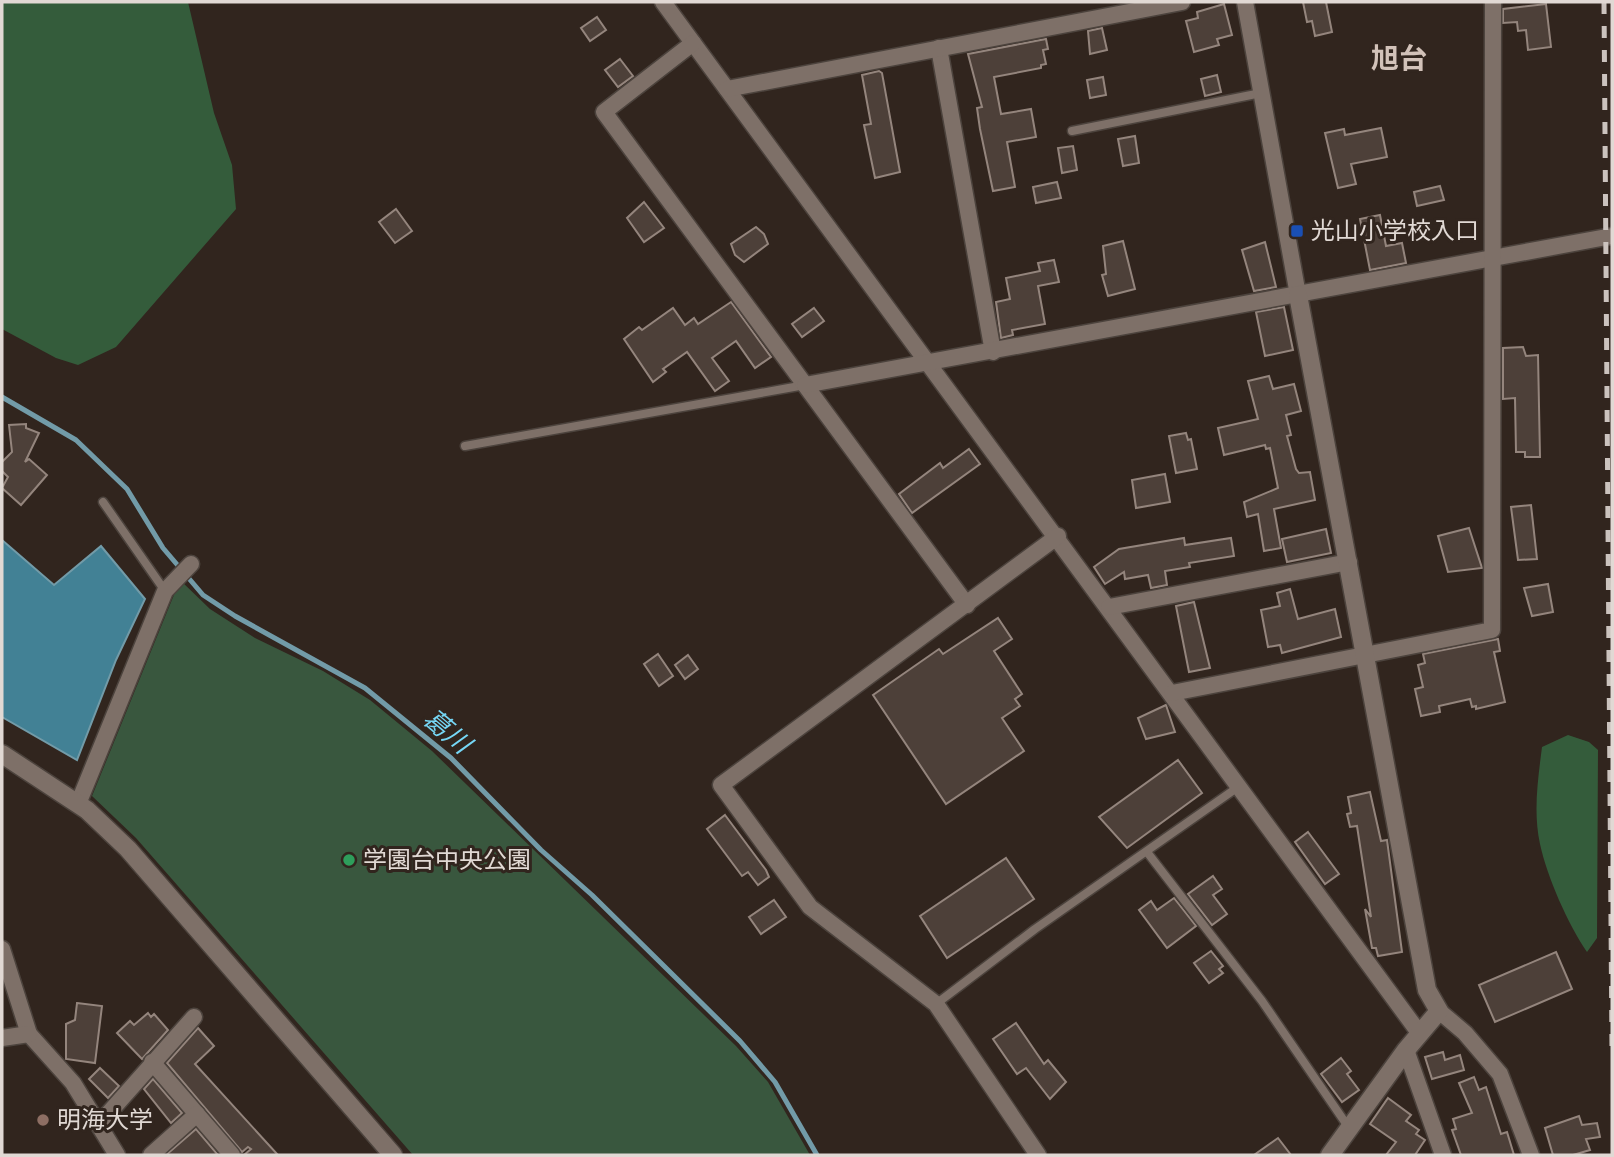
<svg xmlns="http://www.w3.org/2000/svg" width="1614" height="1157" viewBox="0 0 1614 1157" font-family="Overpass,'Noto Sans JP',sans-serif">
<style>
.green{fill:#39573e}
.forest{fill:#345c3b}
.water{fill:#428195;stroke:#729ba8;stroke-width:2}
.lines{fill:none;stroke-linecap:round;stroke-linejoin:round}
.stream{stroke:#729ba8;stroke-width:5}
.building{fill:#4d4039;stroke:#94857d;stroke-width:2}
.lane-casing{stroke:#4c433d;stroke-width:11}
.street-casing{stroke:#4c433d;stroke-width:19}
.secondary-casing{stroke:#4c433d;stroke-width:21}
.lane{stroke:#7e7068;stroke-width:8}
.street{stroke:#7e7068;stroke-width:16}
.secondary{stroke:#7e7068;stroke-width:18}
.rail{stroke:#cbc3be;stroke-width:5;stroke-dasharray:12 12;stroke-linecap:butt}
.transit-dot{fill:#1a4fb4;stroke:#31251e;stroke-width:2.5}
.leisure-dot{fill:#2e9e5b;stroke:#31251e;stroke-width:2.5}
.education-dot{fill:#8d6e63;stroke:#31251e;stroke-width:2.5}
.labels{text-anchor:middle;stroke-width:6;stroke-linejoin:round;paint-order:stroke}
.poi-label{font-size:24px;fill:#e1d9d4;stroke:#31251e;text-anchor:start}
.water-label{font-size:26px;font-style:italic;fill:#76d7f6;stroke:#31251e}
.quarter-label{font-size:28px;font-weight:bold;fill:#d2c2b9;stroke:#31251e}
</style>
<rect width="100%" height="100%" fill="#31251e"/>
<path class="green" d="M180 580 210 609 255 638 323 671 370 700 432 751 736 1046 768 1082 810 1155H413L136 838 92 796Z"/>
<g class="forest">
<path d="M2 2H188L214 113 232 165 236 209 116 347 78 365 56 358 2 329Z"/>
<path d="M1568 735 1589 742 1598 750 1597 938 1587 952C1568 924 1547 877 1540 844 1533 812 1538 779 1542 747Z"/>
</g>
<path class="water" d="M2 540 54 585 101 546 145 599 116 660 77 760 2 717Z"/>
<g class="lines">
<path class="stream" d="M2 397 76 440 127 489 163 548 203 595 235 616 365 688 451 758 541 850 592 895 740 1041 775 1082 817 1155"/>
</g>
<g class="building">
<path d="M1303 2H1326L1332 32 1315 36 1312 21 1307 22Z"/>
<path d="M1224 4 1232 35 1217 39 1219 45 1194 52 1186 21 1198 18 1197 12Z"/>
<path d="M1546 4 1551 47 1528 50 1526 30 1518 31 1517 22 1503 23V9Z"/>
<path d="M597 17 606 30 590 41 581 28Z"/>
<path d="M1102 28 1107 50 1090 54 1088 31Z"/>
<path d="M1046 39 1048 49 1043 50 1046 64 1041 65V68L994 77 1001 114 1031 109 1036 137 1007 142 1015 187 993 191 980 129 977 108 982 107 968 54Z"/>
<path d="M620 59 633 76 618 87 605 70Z"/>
<path d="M879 71 882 73 900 172 875 178 864 125 871 124 862 75Z"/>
<path d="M1217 75 1221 92 1205 96 1201 79Z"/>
<path d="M1103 77 1106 95 1090 98 1087 80Z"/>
<path d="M1381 128 1387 157 1351 164 1356 184 1338 188 1325 133 1344 129 1345 135Z"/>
<path d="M1135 136 1139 163 1123 166 1118 139Z"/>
<path d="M1073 146 1077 170 1062 173 1058 148Z"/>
<path d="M1057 182 1061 198 1036 203 1033 187Z"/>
<path d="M1440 186 1444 200 1417 206 1414 192Z"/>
<path d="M644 202 664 228 644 242 627 218Z"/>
<path d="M396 209 412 231 395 243 379 222Z"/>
<path d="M1380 215 1386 246 1402 243 1406 263 1370 270 1360 219Z"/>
<path d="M756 227 764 234 768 244 744 262 735 255 731 244Z"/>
<path d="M1123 241 1135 289 1108 296 1102 275 1106 274 1103 246Z"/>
<path d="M1265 242 1276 287 1254 291 1242 250Z"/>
<path d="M1054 260 1059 282 1038 286 1045 324 1012 330 1013 335 1001 338 996 302 1010 299 1006 278 1040 271 1038 263Z"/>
<path d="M731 302 771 357 755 368 736 341 712 358 729 381 715 391 687 352 663 369 666 372 653 382 624 339 639 327 642 330 673 308 685 325 694 318 698 324Z"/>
<path d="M1284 307 1293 350 1265 356 1256 312Z"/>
<path d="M814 308 824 321 802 337 792 324Z"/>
<path d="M1523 347 1526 356 1538 355 1540 457H1525V452H1516L1515 398 1503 399V348Z"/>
<path d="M1269 376 1273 389 1294 384 1301 411 1286 415 1291 435 1287 436 1296 469 1299 473 1310 472 1315 500 1274 509 1281 548 1264 551 1258 514 1247 517 1244 502 1278 488 1270 448 1266 449 1265 445 1224 455 1218 428 1258 419 1248 381Z"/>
<path d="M26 424V428L39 433 25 462 29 459 47 475 21 505 2 488 8 477 2 471V462L12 452 9 425Z"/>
<path d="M1186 433 1188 440 1191 439 1197 469 1176 473 1169 436Z"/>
<path d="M969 449 980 464 912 513 899 494 940 463 943 468Z"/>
<path d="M1165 474 1170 502 1136 508 1132 480Z"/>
<path d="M1531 505 1537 559 1518 560 1511 507Z"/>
<path d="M1469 528 1482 568 1448 572 1438 536Z"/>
<path d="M1326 529 1331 553 1287 562 1282 539Z"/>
<path d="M1184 538 1185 545 1231 538 1234 556 1189 563 1190 567 1165 571 1167 585 1151 588 1148 575 1125 579 1124 572 1105 584 1094 567 1119 549Z"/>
<path d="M1548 584 1553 612 1532 616 1524 588Z"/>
<path d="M1290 589 1298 619 1335 609 1341 637 1282 653 1280 645 1268 647 1261 610 1280 606 1277 593Z"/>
<path d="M1194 602 1210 668 1189 672 1176 606Z"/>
<path d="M998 618 1012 639 994 651 1022 694 1015 699 1020 706 1002 718 1024 751 946 804 873 695 939 649 943 654Z"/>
<path d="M1498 639 1500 651 1494 652 1505 702 1476 709V706L1472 707 1470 699 1439 706 1440 712 1421 716 1415 689 1423 687 1418 665 1425 663 1423 654Z"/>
<path d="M658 654 673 676 659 686 644 664Z"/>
<path d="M688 655 698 669 685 679 675 665Z"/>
<path d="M1166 705 1175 732 1146 739 1138 718Z"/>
<path d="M1178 760 1202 793 1127 848 1099 817Z"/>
<path d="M1370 792 1381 841 1387 840 1402 952 1378 956 1376 948H1372L1365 909 1371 917 1357 826 1350 827 1347 814 1351 813 1348 797Z"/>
<path d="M725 815 766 870 769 877 758 885 748 872 742 876 707 829Z"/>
<path d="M1308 832 1339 874 1325 884 1295 842Z"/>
<path d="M1006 858 1034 899 947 958 920 916Z"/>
<path d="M1213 876 1222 889 1213 895 1227 914 1212 925 1188 894Z"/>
<path d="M1174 898 1196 926 1167 948 1139 910 1151 901 1157 910Z"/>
<path d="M774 900 786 917 761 934 749 917Z"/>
<path d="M1211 951 1223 966 1219 969 1223 973 1209 983 1194 963Z"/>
<path d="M1556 952 1572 989 1495 1022 1479 985Z"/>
<path d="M77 1003 102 1006 95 1063 66 1059V1024L75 1020Z"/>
<path d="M148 1013 151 1017 154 1014 168 1030 142 1059 117 1033 130 1021 134 1025Z"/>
<path d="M1016 1023 1044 1064 1048 1060 1066 1082 1050 1099 1026 1068 1017 1074 993 1039Z"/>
<path d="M198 1028 214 1046 195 1064 278 1155H244L251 1149 248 1147 242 1152 167 1063Z"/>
<path d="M1443 1052 1445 1060 1460 1055 1464 1070 1432 1079 1425 1057Z"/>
<path d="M1341 1058 1351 1071 1347 1074 1359 1090 1342 1102 1321 1074Z"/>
<path d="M100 1068 119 1086 108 1098 89 1079Z"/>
<path d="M1474 1077 1479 1090 1486 1087 1501 1134 1507 1132 1514 1155H1461L1452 1130 1456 1129 1453 1119 1472 1113 1459 1083Z"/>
<path d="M153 1079 182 1113 171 1123 144 1089Z"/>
<path d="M1388 1098 1411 1115 1406 1121 1419 1130 1416 1134 1425 1140 1415 1155H1386L1396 1142 1370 1124Z"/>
<path d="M1579 1116 1582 1125 1597 1123 1600 1137 1586 1139 1590 1150 1573 1155H1553L1545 1128Z"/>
<path d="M196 1129 218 1155H166Z"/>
<path d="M1278 1138 1291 1155H1254Z"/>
</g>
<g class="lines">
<g class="lane-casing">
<g id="lane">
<path d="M1072 131 1261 93"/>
<path d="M465 446 805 385"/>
<path d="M103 502 165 591"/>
<path d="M1147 852 1262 1001 1349 1128"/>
<path d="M936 1004 1035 929 1241 785"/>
</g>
</g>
<g class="street-casing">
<g id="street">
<path d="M663 2 1420 1034"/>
<path d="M1245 2 1298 295"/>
<path d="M693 43 604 112 967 605"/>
<path d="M939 48 993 352"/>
<path d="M727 89 1182 2"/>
<path d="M805 385 1612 236"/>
<path d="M1109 607 1349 562"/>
<path d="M1172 693 1492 630 1493 2"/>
<path d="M78 804 165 591 191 564"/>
<path d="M2 949 29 1034 73 1083 117 1155"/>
<path d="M1439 1011 1465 1033 1500 1074 1531 1155"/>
<path d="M2 1038 29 1034"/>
<path d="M1406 1050 1443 1155"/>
<path d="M152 1062 232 1155"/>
<path d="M99 1124 194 1017"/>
<path d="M151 1155 197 1114"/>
<path d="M1038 1155 936 1004 810 907 721 785 1058 536"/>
</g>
</g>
<g class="secondary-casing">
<g id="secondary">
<path d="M1298 295 1427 990 1439 1011 1406 1050 1330 1155"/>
<path d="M2 754 87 810 128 849 393 1155"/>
</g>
</g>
<use href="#lane" class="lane"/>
<use href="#street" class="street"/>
<use href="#secondary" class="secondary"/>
<path class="rail" d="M1604 2 1612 1052"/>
</g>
<rect class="transit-dot" x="1290" y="224" width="14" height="14" rx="3.5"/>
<circle class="leisure-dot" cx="349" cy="860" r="7"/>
<circle class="education-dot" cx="43" cy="1120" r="7"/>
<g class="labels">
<g class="poi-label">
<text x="1311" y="239">光山小学校入口</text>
<text x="363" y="868">学園台中央公園</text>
<text x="57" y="1128">明海大学</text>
</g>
<g class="water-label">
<text transform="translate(447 731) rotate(40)" y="9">葛川</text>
</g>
<g class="quarter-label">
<text x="1399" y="68">旭台</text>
</g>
</g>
<rect width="1614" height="1157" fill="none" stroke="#e1d9d4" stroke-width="7"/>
</svg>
